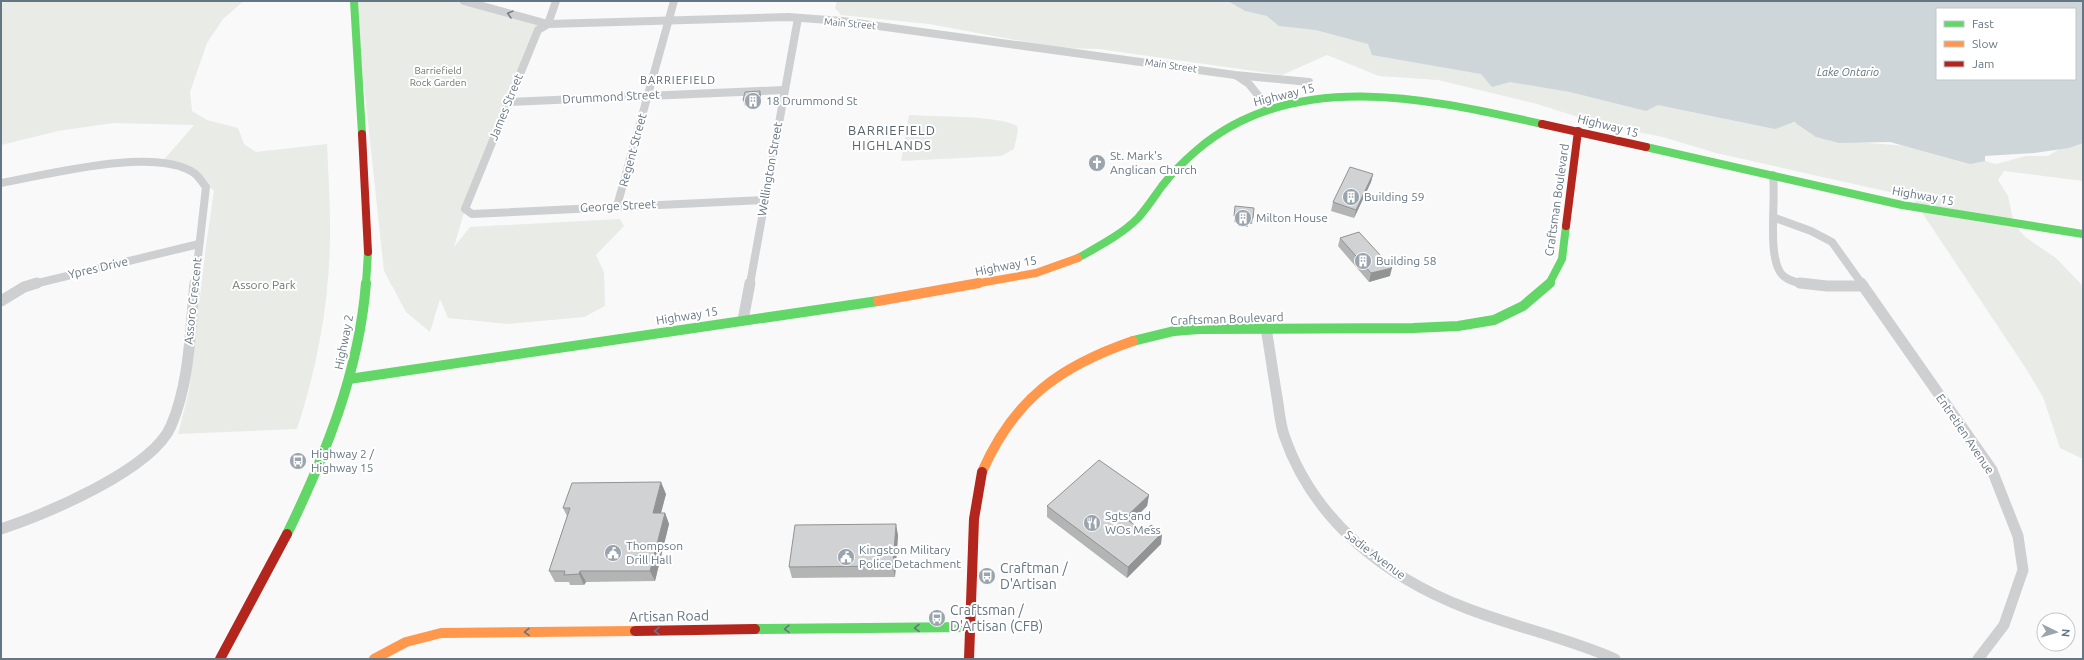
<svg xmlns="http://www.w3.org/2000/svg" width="2084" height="660" viewBox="0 0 2084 660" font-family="Ubuntu,sans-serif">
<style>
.green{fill:#e8ebe6}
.water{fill:#ced6d9;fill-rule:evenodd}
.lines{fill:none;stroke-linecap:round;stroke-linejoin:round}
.street-far1{stroke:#cecfd0;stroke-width:8}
.street{stroke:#cecfd0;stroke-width:11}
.fast-far1{stroke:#63d668;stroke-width:8}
.fast{stroke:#63d668;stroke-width:10}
.slow-far1{stroke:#ff974d;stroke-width:8}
.slow{stroke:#ff974d;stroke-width:10}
.jam-far1{stroke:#b3261e;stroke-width:8}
.jam{stroke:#b3261e;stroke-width:10}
.wall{fill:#b3b5b5}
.shaded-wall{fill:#929394}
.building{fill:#d0d2d3;stroke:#929394}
.oneway{stroke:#707f8b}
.oneway2{stroke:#657683}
.labels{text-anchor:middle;stroke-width:4;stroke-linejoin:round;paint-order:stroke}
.far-street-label{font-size:10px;fill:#657683;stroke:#fff}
.far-park-label{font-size:10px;fill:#687a64;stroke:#fff}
.far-water-label{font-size:11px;font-style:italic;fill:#60757c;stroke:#fff}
.far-neighbourhood-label{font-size:11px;letter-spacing:1px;fill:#57646e;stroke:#fff}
.street-label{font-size:12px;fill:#657683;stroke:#fff}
.poi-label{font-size:12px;fill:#657683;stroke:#fff;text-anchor:start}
.park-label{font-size:12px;fill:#687a64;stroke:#fff}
.neighbourhood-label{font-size:13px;letter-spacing:1px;fill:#57646e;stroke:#fff}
.near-poi-label{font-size:14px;fill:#657683;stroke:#fff;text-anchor:start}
.near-street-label{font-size:14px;fill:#657683;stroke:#fff}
</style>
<rect width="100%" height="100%" fill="#f9f9f9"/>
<g class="green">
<path d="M9 1H244L223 19 207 43 190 92 192 111 207 120 238 128 244 144 256 152 327 144C328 170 330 197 330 223 331 293 319 362 297 429L178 434 189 391 206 245 214 191 200 177 161 163 194 125 113 123 58 131 1 145V3Z"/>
<path d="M355 1H464L548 24 538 30 465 209 454 247 470 227 620 219 624 226 596 255 604 272 605 306 584 317 508 324 448 318 440 299 430 332 406 312 384 271Z"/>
<path d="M837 1H1243L1756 118 1808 125 1854 142 1923 147 1972 157 1996 164 2026 156H2048L2066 145 2083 140V181L2004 171 1998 180 2008 196 2014 224 2025 237 2056 258 2083 286V459L2060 448 2043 397 2025 367 1913 199 1903 195 1716 153 1663 137 1603 125 1537 104 1438 80 1379 76 1327 55 1282 75 1099 49 1059 48 929 24 841 15 835 8Z"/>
<path d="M909 115C934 117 998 115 1017 126L1018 130 1014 149 1001 156 901 161Z"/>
</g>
<path class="water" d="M1228 1H2083V143L2069 148 2034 153 1985 156V161L1970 164 1890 142 1839 143 1816 137 1794 122 1775 129 1658 105 1646 111 1570 92 1510 82 1492 87 1481 74 1372 55 1368 44 1316 30 1279 26 1267 16 1245 11ZM1937 9H2075V79H1937Z"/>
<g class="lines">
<g class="street-far1">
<path d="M464 1 548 24 788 17 842 21 1235 75 1309 82"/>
<path d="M556 1 548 24 538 30 465 209 472 214 764 200"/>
<path d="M1237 76 1249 84 1269 109"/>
<path d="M509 102 784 90"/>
<path d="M1773 175C1776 200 1768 249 1779 270 1783 279 1796 283 1805 284"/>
<path d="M1 183C46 175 155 146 194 173 199 176 202 183 206 187L195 284"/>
<path d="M617 206 674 1"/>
<path d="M1775 218 1811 231 1832 242 1862 284"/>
<path d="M34 284 199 244"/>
<path d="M750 284 798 18"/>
</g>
<g class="street">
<path d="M1800 283 1827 286H1863"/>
<path d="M1861 283 1992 470 2018 536 2023 570 2004 625 1978 659"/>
<path d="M1 301 24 287 37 283"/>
<path d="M743 320 750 283"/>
<path d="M1266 328C1270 351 1273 374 1277 397 1279 409 1280 423 1284 435 1313 520 1385 577 1466 608 1515 627 1567 638 1615 659"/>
<path d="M1 529C46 514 152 470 171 426 190 382 190 330 195 283"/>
</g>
<g class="fast-far1">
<path d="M354 1 362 134"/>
<path d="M1646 147 1902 205 2083 234"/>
<path d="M1078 258C1099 246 1121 235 1138 218 1147 208 1154 197 1162 186 1172 173 1184 161 1197 150 1294 67 1430 99 1542 124"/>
<path d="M366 284 368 252"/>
<path d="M1549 284 1562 259 1566 226"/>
</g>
<g class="fast">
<path d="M1133 341 1174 331 1199 329 1413 328 1458 326 1494 320 1523 306 1550 283"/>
<path d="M349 379 878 301"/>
<path d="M287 534C326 454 359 372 366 283"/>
<path d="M755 629 970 627"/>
</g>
<path class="slow-far1" d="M974 284 1036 273 1078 258"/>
<g class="slow">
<path d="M878 301 979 283"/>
<path d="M982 472C1014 399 1060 366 1133 341"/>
<path d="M374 659 406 642 441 633 635 631"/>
</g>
<g class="jam-far1">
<path d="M1542 124 1646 147"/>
<path d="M362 134 368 252"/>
<path d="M1566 226 1578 131"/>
</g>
<g class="jam">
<path d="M635 631 755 629"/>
<path d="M220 659 287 534"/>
<path d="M969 659 974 519 982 472"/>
</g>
</g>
<g class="wall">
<path d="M760 91 761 97 760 105 745 106 743 100Z"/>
<path d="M1373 174 1371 182 1354 218 1331 211 1333 202Z"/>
<path d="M1235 206 1253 218 1252 224H1248V227L1238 226V223L1234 222Z"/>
<path d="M1340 238 1390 276 1369 282 1338 246Z"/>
<path d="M666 494 661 513H665L669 524 655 581 586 582 584 585H570L569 582H555L549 571 567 516 563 508Z"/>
<path d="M1149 495 1147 506 1131 522 1144 532 1162 533 1161 544 1127 578 1047 517V506Z"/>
<path d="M898 535 895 577 792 578 789 567Z"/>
</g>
<g class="shaded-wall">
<path d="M760 91 761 97 760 105 759 99Z"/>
<path d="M1373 174 1371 182 1354 218 1356 210Z"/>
<path d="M1392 268 1390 276 1369 282 1371 273Z"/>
<path d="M661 482 666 494 658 524 653 513Z"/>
<path d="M1149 495 1147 506 1124 529 1125 518Z"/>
<path d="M665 513 669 524 655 581 650 571Z"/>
<path d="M896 524 898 535 895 577 893 566Z"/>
<path d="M1162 533 1161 544 1127 578 1128 567Z"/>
<path d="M580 571 586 582 584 585 579 574Z"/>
</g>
<g class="building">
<path d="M760 91 759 99 743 100 745 92Z"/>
<path d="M1350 167 1373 174 1356 210 1333 202Z"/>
<path d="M1235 206 1254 208 1253 218H1249V222L1239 220V217L1234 216Z"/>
<path d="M1359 232 1392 268 1371 273 1340 238Z"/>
<path d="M1099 460 1149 495 1125 518 1144 532 1151 525 1162 533 1128 567 1047 506Z"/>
<path d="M661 482 653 513H665L650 571H580L579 574 564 575 565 571H549L570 508H563L572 483Z"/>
<path d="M896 524 893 566 789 567 795 525Z"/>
</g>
<defs><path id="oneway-chevron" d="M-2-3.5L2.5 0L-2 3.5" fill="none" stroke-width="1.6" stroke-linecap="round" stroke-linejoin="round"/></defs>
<use class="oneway" href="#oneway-chevron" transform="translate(510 14) rotate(-165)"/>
<g class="oneway2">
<use href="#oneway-chevron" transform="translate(917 628) rotate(179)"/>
<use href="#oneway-chevron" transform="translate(787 629) rotate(179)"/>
<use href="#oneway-chevron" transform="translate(657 631) rotate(179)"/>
<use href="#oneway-chevron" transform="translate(527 632) rotate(179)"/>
</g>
<defs>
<g id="building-disc" transform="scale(0.9)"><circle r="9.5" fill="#99a4ac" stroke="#fff"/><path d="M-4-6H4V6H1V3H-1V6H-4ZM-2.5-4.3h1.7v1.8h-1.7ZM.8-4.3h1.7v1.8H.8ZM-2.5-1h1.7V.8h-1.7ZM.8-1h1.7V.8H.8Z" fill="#fff"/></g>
<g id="church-disc" transform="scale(0.9)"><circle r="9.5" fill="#99a4ac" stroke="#fff"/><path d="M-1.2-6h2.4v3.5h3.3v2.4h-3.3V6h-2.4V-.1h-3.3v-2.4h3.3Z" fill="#fff"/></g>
<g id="bus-disc" transform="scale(0.9)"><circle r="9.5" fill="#99a4ac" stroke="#fff"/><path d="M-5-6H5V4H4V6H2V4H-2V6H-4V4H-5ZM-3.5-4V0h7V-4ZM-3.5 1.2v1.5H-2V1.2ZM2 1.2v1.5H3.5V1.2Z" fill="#fff"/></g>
<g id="restaurant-disc" transform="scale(0.9)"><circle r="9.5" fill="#99a4ac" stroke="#fff"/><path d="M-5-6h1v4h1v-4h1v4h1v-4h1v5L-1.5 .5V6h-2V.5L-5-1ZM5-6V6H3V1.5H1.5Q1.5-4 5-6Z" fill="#fff"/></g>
<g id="civic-disc" transform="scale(0.9)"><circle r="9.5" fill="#99a4ac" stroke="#fff"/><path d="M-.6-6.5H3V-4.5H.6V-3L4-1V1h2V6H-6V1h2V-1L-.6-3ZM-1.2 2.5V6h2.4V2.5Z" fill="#fff"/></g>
</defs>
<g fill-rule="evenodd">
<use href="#building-disc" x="753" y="101"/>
<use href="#church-disc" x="1097" y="163"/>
<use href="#building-disc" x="1351" y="197"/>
<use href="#building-disc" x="1243" y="218"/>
<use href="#building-disc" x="1363" y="261"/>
<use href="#bus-disc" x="298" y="461"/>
<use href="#restaurant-disc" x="1092" y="523"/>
<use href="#civic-disc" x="613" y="553"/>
<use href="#civic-disc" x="846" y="557"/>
<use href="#bus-disc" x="987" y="576"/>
<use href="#bus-disc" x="937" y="618"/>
</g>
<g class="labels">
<g class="far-street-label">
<text transform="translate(850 23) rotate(5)" y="4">Main Street</text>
<text transform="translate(1171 65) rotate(8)" y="4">Main Street</text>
</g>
<g class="far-park-label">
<text x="438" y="74">Barriefield<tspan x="438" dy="12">Rock Garden</tspan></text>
</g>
<g class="far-water-label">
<text x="1848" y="76">Lake Ontario</text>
</g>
<g class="far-neighbourhood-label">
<text x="678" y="84">BARRIEFIELD</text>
</g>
<g class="street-label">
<text transform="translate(1284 95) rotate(-14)" y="4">Highway 15</text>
<text transform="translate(611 97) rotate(-3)" y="4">Drummond Street</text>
<text transform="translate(506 107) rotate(-68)" y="4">James Street</text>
<text transform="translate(1608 126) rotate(14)" y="4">Highway 15</text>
<text transform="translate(633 150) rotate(-75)" y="4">Regent Street</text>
<text transform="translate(770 169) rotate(-80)" y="4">Wellington Street</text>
<text transform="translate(1923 196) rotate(10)" y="4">Highway 15</text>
<text transform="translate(1557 200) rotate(-82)" y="4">Craftsman Boulevard</text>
<text transform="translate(618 206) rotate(-3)" y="4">George Street</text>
<text transform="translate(1006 266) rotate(-11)" y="4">Highway 15</text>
<text transform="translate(98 268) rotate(-13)" y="4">Ypres Drive</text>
<text transform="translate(193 301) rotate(-84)" y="4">Assoro Crescent</text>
<text transform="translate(687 316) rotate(-9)" y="4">Highway 15</text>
<text transform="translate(1227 319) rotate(-2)" y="4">Craftsman Boulevard</text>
<text transform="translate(344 342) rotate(-79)" y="4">Highway 2</text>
<text transform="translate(1965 434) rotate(56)" y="4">Entretien Avenue</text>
<text transform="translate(1375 555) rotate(37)" y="4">Sadie Avenue</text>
</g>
<g class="poi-label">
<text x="766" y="105">18 Drummond St</text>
<text x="1110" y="160">St. Mark's<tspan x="1110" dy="14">Anglican Church</tspan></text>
<text x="1364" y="201">Building 59</text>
<text x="1256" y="222">Milton House</text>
<text x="1376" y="265">Building 58</text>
<text x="311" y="458">Highway 2 /<tspan x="311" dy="14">Highway 15</tspan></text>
<text x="1105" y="520">Sgts and<tspan x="1105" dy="14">WOs Mess</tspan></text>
<text x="626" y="550">Thompson<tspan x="626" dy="14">Drill Hall</tspan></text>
<text x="859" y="554">Kingston Military<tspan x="859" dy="14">Police Detachment</tspan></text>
</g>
<g class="park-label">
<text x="264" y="289">Assoro Park</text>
</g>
<g class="neighbourhood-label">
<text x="892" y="135">BARRIEFIELD<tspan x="892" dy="15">HIGHLANDS</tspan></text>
</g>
<g class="near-poi-label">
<text x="1000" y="573">Craftman /<tspan x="1000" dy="16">D'Artisan</tspan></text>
<text x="950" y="615">Craftsman /<tspan x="950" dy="16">D'Artisan (CFB)</tspan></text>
</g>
<g class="near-street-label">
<text transform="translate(669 616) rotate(-1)" y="5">Artisan Road</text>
</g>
</g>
<rect width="2084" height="660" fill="none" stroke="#657683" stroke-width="4"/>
<rect x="1936" y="8" width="140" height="72" fill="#ffffff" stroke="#c1c8cd"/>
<rect x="1944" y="21" width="20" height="6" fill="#63d668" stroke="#c1c8cd"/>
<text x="1972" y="28" font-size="12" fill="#657683">Fast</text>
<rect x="1944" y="41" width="20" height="6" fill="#ff974d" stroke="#c1c8cd"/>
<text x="1972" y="48" font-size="12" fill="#657683">Slow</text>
<rect x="1944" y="61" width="20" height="6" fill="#b3261e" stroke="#c1c8cd"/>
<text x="1972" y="68" font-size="12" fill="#657683">Jam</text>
<g transform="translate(2056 632) rotate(95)"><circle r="19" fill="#ffffff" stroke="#c1c8cd"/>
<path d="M0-3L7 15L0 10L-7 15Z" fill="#99a4ac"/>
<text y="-6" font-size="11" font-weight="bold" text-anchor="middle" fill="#657683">N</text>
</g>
</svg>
